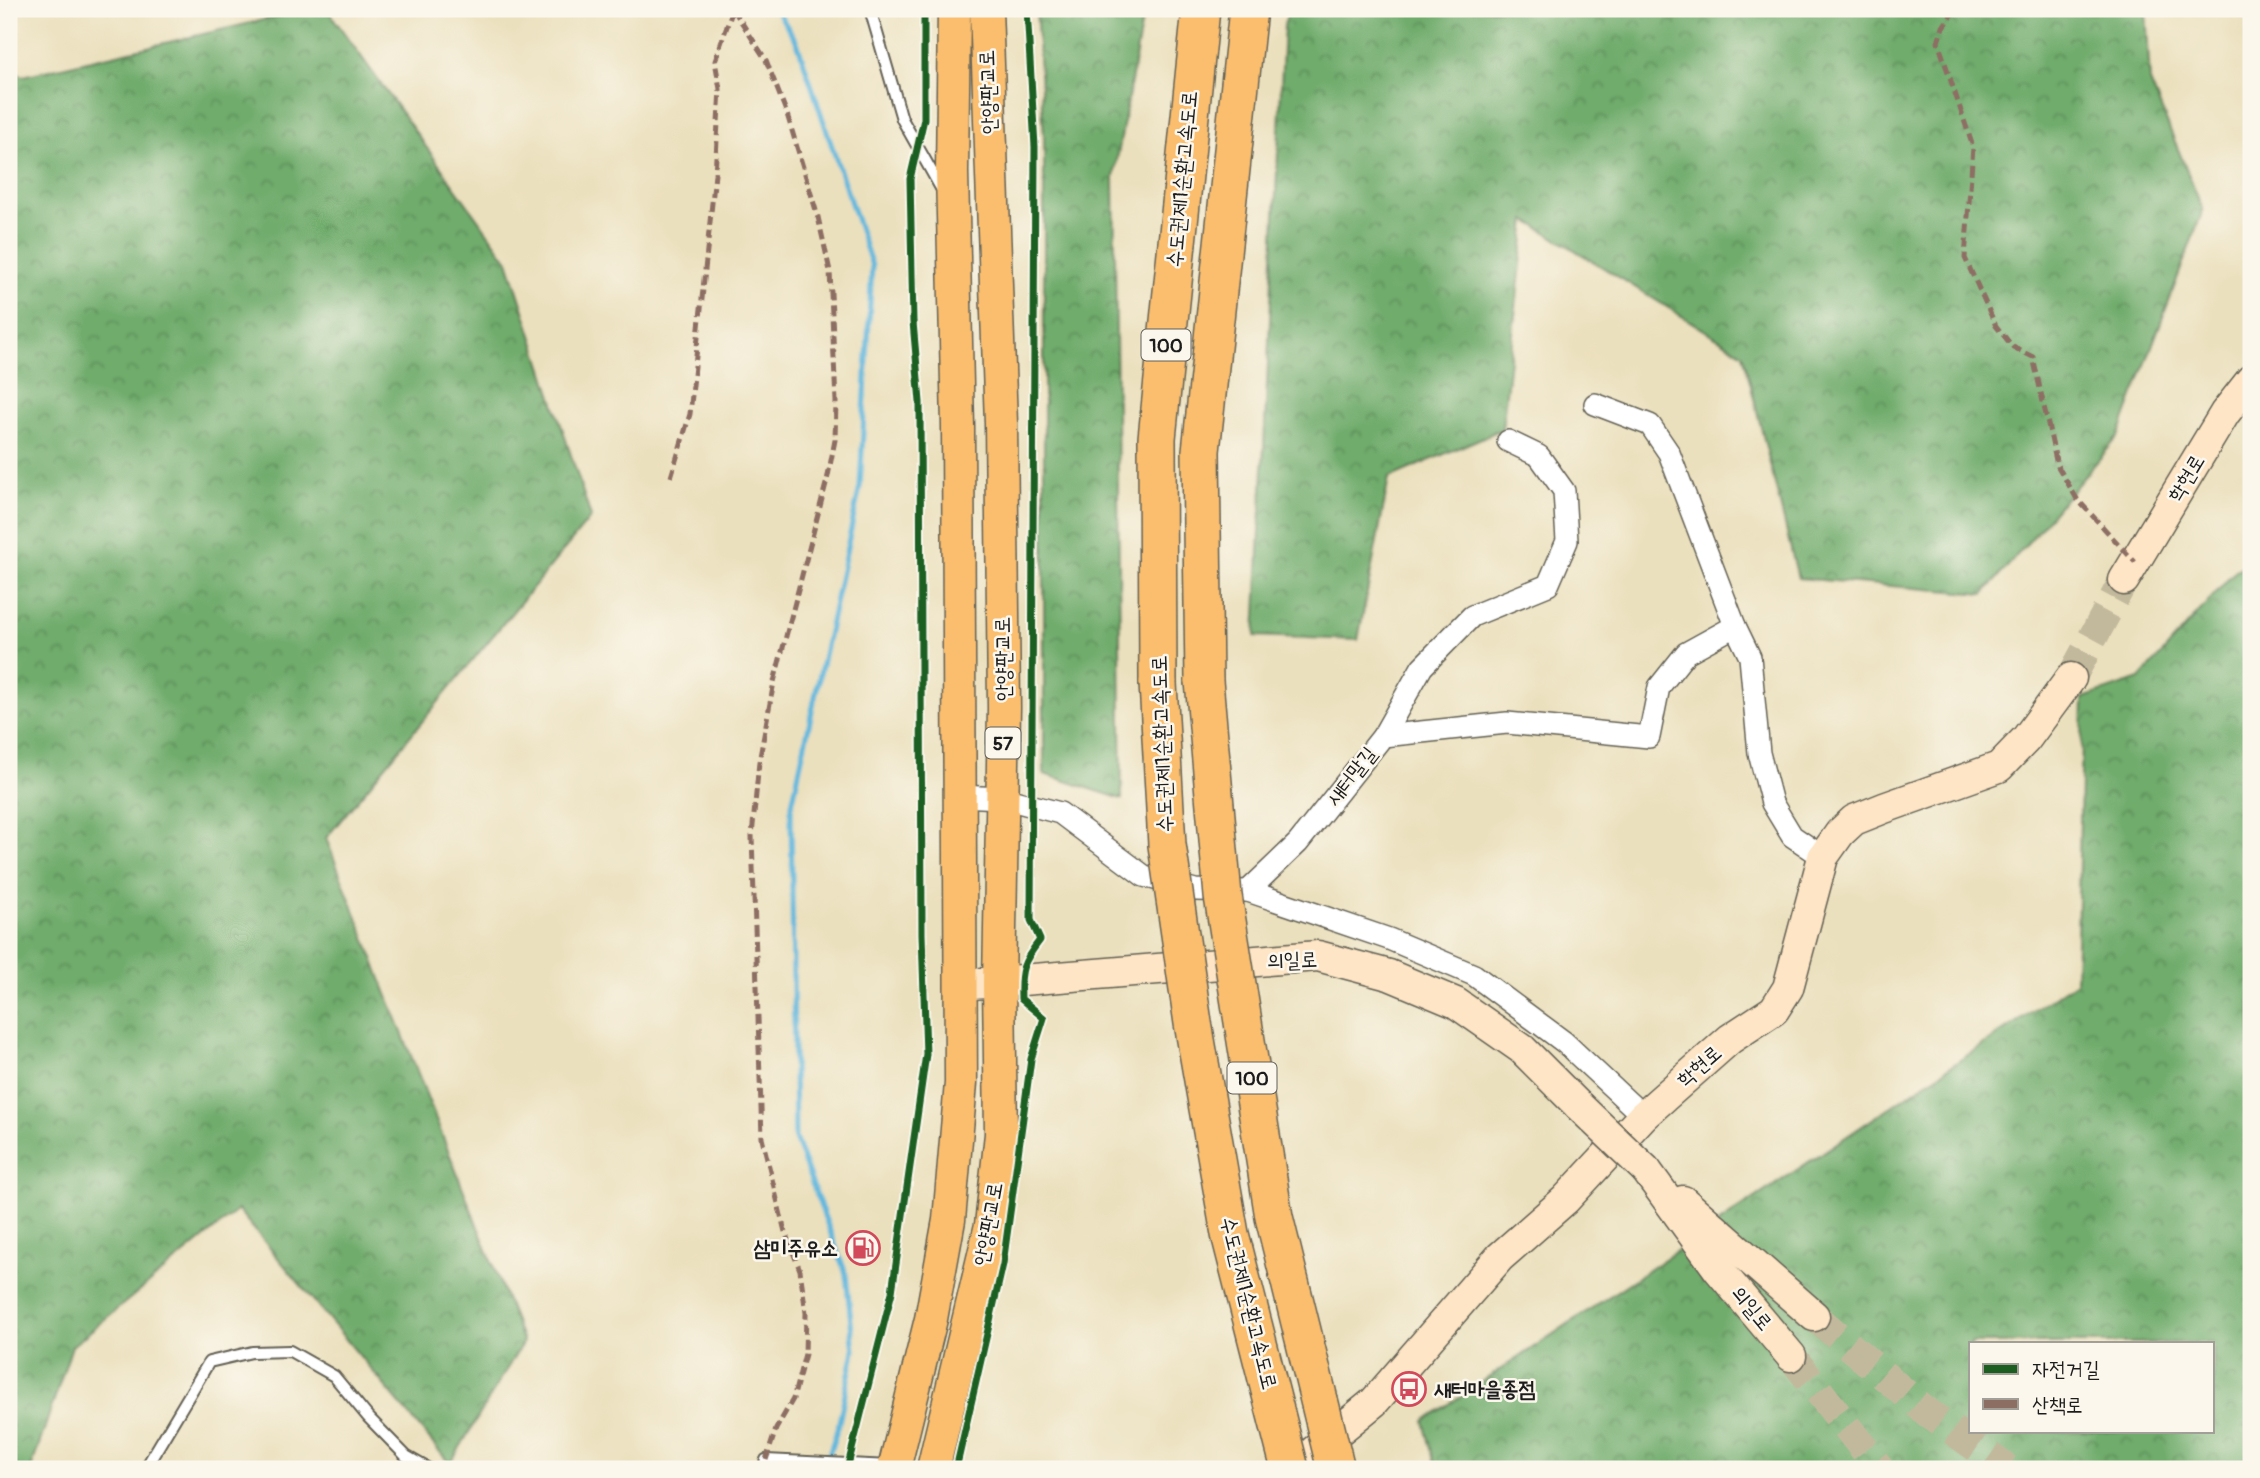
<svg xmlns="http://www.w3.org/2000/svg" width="2260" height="1478" viewBox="0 0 2260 1478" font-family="Pangolin,'Poor Story',sans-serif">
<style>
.forest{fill:url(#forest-crowns);stroke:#466444;stroke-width:2;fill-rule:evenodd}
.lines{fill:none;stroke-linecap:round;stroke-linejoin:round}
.stream{stroke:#60b7dd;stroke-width:5}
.secondary-tunnel{stroke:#c2b99d;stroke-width:30;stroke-dasharray:30 15;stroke-linecap:butt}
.lane-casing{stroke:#646154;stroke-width:14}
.street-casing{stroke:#646154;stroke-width:24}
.secondary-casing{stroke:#646154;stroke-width:33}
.primary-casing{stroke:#646154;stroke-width:35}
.highway-casing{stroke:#646154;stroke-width:40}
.lane{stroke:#fff;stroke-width:10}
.street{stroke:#fff;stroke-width:21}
.secondary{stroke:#fde5c5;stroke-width:30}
.primary{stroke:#fabe6e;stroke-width:32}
.highway{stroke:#fabe6e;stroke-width:37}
.secondary-bridge-casing{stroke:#646154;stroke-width:33;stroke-linecap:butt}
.highway-bridge-casing{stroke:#646154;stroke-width:40;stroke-linecap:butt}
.secondary-bridge{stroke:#fde5c5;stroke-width:30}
.highway-bridge{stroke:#fabe6e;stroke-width:37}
.quiet{stroke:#8d6e63;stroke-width:5;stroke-dasharray:10 5;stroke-linecap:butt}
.cycleway-casing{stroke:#fbf7ec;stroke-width:11}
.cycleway{stroke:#1b5e20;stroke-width:7}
.labels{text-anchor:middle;stroke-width:5;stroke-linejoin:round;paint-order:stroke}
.shield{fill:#fbf7ec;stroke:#5f5e5a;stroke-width:2}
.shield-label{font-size:19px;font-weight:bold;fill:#1c1c1c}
.street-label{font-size:21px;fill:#1c1c1c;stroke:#fbf7ec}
.poi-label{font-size:21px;font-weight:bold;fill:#1c1c1c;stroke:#fbf7ec;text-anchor:end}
</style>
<defs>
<pattern id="forest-crowns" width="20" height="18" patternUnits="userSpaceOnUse" patternTransform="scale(1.75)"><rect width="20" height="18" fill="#70ac6c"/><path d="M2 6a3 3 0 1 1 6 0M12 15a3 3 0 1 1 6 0" fill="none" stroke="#5b8b58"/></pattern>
</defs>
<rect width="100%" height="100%" fill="#fbf7ec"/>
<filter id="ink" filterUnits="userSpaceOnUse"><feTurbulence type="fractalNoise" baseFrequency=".0143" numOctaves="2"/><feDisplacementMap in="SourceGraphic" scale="14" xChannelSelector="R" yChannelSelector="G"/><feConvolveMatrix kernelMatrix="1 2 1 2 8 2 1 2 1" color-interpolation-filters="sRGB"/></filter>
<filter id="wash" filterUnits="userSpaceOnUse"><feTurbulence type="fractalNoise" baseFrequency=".00686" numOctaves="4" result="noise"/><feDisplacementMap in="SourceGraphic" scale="28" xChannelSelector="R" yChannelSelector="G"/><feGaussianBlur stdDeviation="1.57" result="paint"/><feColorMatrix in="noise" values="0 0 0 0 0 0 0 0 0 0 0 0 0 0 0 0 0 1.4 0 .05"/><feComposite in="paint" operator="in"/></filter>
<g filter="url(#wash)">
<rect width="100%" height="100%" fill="#ebe0bd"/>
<g class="forest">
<path d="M310 9H327L508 261 591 517 326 838 523 1342 450 1464 238 1210 72 1346 31 1469H9V68L23 76Z"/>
<path d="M1036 9H1144L1114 177 1122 799 1044 774V137Z"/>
<path d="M1289 9H2146L2150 81 2203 210 2118 437 1984 594 1798 578 1743 354 1526 220 1502 429 1389 478 1358 640 1255 636 1284 25Z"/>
<path d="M2251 562V1469H1436L1424 1421 2076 982 2083 698 2140 679 2236 570ZM1971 1343H2213V1431H1971Z"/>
</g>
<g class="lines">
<path class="stream" d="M776 9 797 42 872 266 860 487 791 809 795 1138 846 1274 854 1351 838 1427 824 1469"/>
</g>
</g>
<g filter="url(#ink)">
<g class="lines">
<g class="secondary-tunnel">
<path d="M2071 678 2124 580"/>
<path d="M1814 1316 1927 1412 2007 1469"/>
<path d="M1791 1356 1880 1469"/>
</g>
<g class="lane-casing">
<g id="lane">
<path d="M870 9 902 119 942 190"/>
<path d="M145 1469 209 1362 252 1352 290 1351 334 1376 368 1417 406 1456 429 1469"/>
<path d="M763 1469 766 1460 890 1466"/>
</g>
</g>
<g class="street-casing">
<g id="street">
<path d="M1595 404 1650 425 1669 453 1735 626 1750 657 1759 753 1772 803 1792 836 1823 857"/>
<path d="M1383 736 1422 667 1472 616 1548 585 1567 541 1564 491 1539 456 1508 441"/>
<path d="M958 796 1003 798 1060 813 1144 876 1195 890 1248 891 1298 843 1383 736 1507 723 1649 737 1659 687 1686 653 1735 626"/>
<path d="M1248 891 1389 939 1474 975 1564 1042 1643 1116"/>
</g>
</g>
<g class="secondary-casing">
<g id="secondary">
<path d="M2124 580 2225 413 2251 380"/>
<path d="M960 985 1318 956 1389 975 1456 1003 1522 1049 1579 1106"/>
<path d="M1646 1170 1718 1269 1791 1356"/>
<path d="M1683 1201 1814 1316"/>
<path d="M1292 1469 1374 1402 1500 1257 1565 1200 1643 1116 1730 1039 1774 1010 1788 988 1823 857 1840 833 1854 820 1884 808 1999 767 2026 739 2071 678"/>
</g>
</g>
<g class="primary-casing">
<g id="primary">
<path d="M894 1469 931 1319 949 1220 961 1083 958 426 952 172 954 9"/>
<path d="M933 1469 991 1225 1001 1134 999 984 1004 708 1001 423 986 9"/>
</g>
</g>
<g class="highway-casing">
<g id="highway">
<path d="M1204 681 1201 451 1248 9"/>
<path d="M1158 683 1157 438 1201 9"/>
</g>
</g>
<use href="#lane" class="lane"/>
<use href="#street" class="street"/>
<use href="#secondary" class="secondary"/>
<use href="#primary" class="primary"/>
<use href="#highway" class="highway"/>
<g class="secondary-bridge-casing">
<path id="secondary-bridge" d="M1579 1106 1646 1170"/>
</g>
<g class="highway-bridge-casing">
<g id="highway-bridge">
<path d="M1204 681 1223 896 1274 1217 1336 1469"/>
<path d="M1158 683 1167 845 1193 1023 1230 1234 1290 1469"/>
</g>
</g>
<use href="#secondary-bridge" class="secondary-bridge"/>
<use href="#highway-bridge" class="highway-bridge"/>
<g class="quiet">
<path d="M733 9 766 60 787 114 818 217 830 271 836 402 835 440 828 476 774 682 759 762 752 836 762 1138 785 1232 800 1270 806 1313 805 1354 793 1399 776 1429 766 1460"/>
<path d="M1955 9 1943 27 1938 42 1973 147 1965 258 1996 326 2013 347 2033 357 2057 465 2077 499 2135 562"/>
<path d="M671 477 690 414 715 174 720 89 715 61 733 9"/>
</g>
<g class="cycleway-casing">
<g id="cycleway">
<path d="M847 1469 892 1292 926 1054 922 934 920 402 913 322 910 179 924 119V9"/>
<path d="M956 1469 1003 1264 1031 1059 1044 1018 1021 999C1020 970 1022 963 1040 940L1031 920 1035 147 1027 9"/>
</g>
</g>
<use href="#cycleway" class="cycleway"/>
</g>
</g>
<defs>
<g id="fuel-ring" transform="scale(1.75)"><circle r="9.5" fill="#fbf7ec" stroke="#d1495b" stroke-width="1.5"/><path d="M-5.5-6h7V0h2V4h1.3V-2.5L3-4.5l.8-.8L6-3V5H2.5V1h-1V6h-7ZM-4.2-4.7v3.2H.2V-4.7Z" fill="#d1495b"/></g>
<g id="bus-ring" transform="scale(1.75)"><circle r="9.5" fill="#fbf7ec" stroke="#d1495b" stroke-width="1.5"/><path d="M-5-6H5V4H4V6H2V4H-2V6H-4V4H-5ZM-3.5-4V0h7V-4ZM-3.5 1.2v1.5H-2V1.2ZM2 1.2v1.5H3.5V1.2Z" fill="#d1495b"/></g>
</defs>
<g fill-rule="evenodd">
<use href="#fuel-ring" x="863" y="1248"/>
<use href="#bus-ring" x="1409" y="1389"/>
</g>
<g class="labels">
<g class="shield">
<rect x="1141.5" y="329.5" width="49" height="31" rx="5"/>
<rect x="985.5" y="727.5" width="35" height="31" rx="5"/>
<rect x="1227.5" y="1062.5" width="49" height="31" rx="5"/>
</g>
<g class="shield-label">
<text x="1166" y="352">100</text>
<text x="1003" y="750">57</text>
<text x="1252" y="1085">100</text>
</g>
<g class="street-label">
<text transform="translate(988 92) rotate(-92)" y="7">안양판교로</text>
<text transform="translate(1182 179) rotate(-85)" y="7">수도권제1순환고속도로</text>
<text transform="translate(2186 478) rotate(-59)" y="7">학현로</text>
<text transform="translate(1003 659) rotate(-91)" y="7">안양판교로</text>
<text transform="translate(1162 744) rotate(-92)" y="7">수도권제1순환고속도로</text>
<text transform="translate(1351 776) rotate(-52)" y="7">새터말길</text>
<text transform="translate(1292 960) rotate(-2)" y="7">의일로</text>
<text transform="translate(1699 1066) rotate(-41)" y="7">학현로</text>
<text transform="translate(988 1224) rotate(-80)" y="7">안양판교로</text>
<text transform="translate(1249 1303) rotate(76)" y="7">수도권제1순환고속도로</text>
<text transform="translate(1752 1308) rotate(50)" y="7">의일로</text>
</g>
<g class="poi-label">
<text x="838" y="1255">삼미주유소</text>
<text x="1434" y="1396" text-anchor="start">새터마을종점</text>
</g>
</g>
<rect width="2260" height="1478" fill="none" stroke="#fbf7ec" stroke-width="35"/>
<rect x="1969" y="1342" width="245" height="91" fill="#fbf7ec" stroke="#a29f99" stroke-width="2"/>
<rect x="1983" y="1364" width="35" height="10" fill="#1b5e20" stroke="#a29f99" stroke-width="2"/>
<text x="2032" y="1376" font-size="21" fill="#1c1c1c">자전거길</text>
<rect x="1983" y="1399" width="35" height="10" fill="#8d6e63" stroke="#a29f99" stroke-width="2"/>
<text x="2032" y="1412" font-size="21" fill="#1c1c1c">산책로</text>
</svg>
